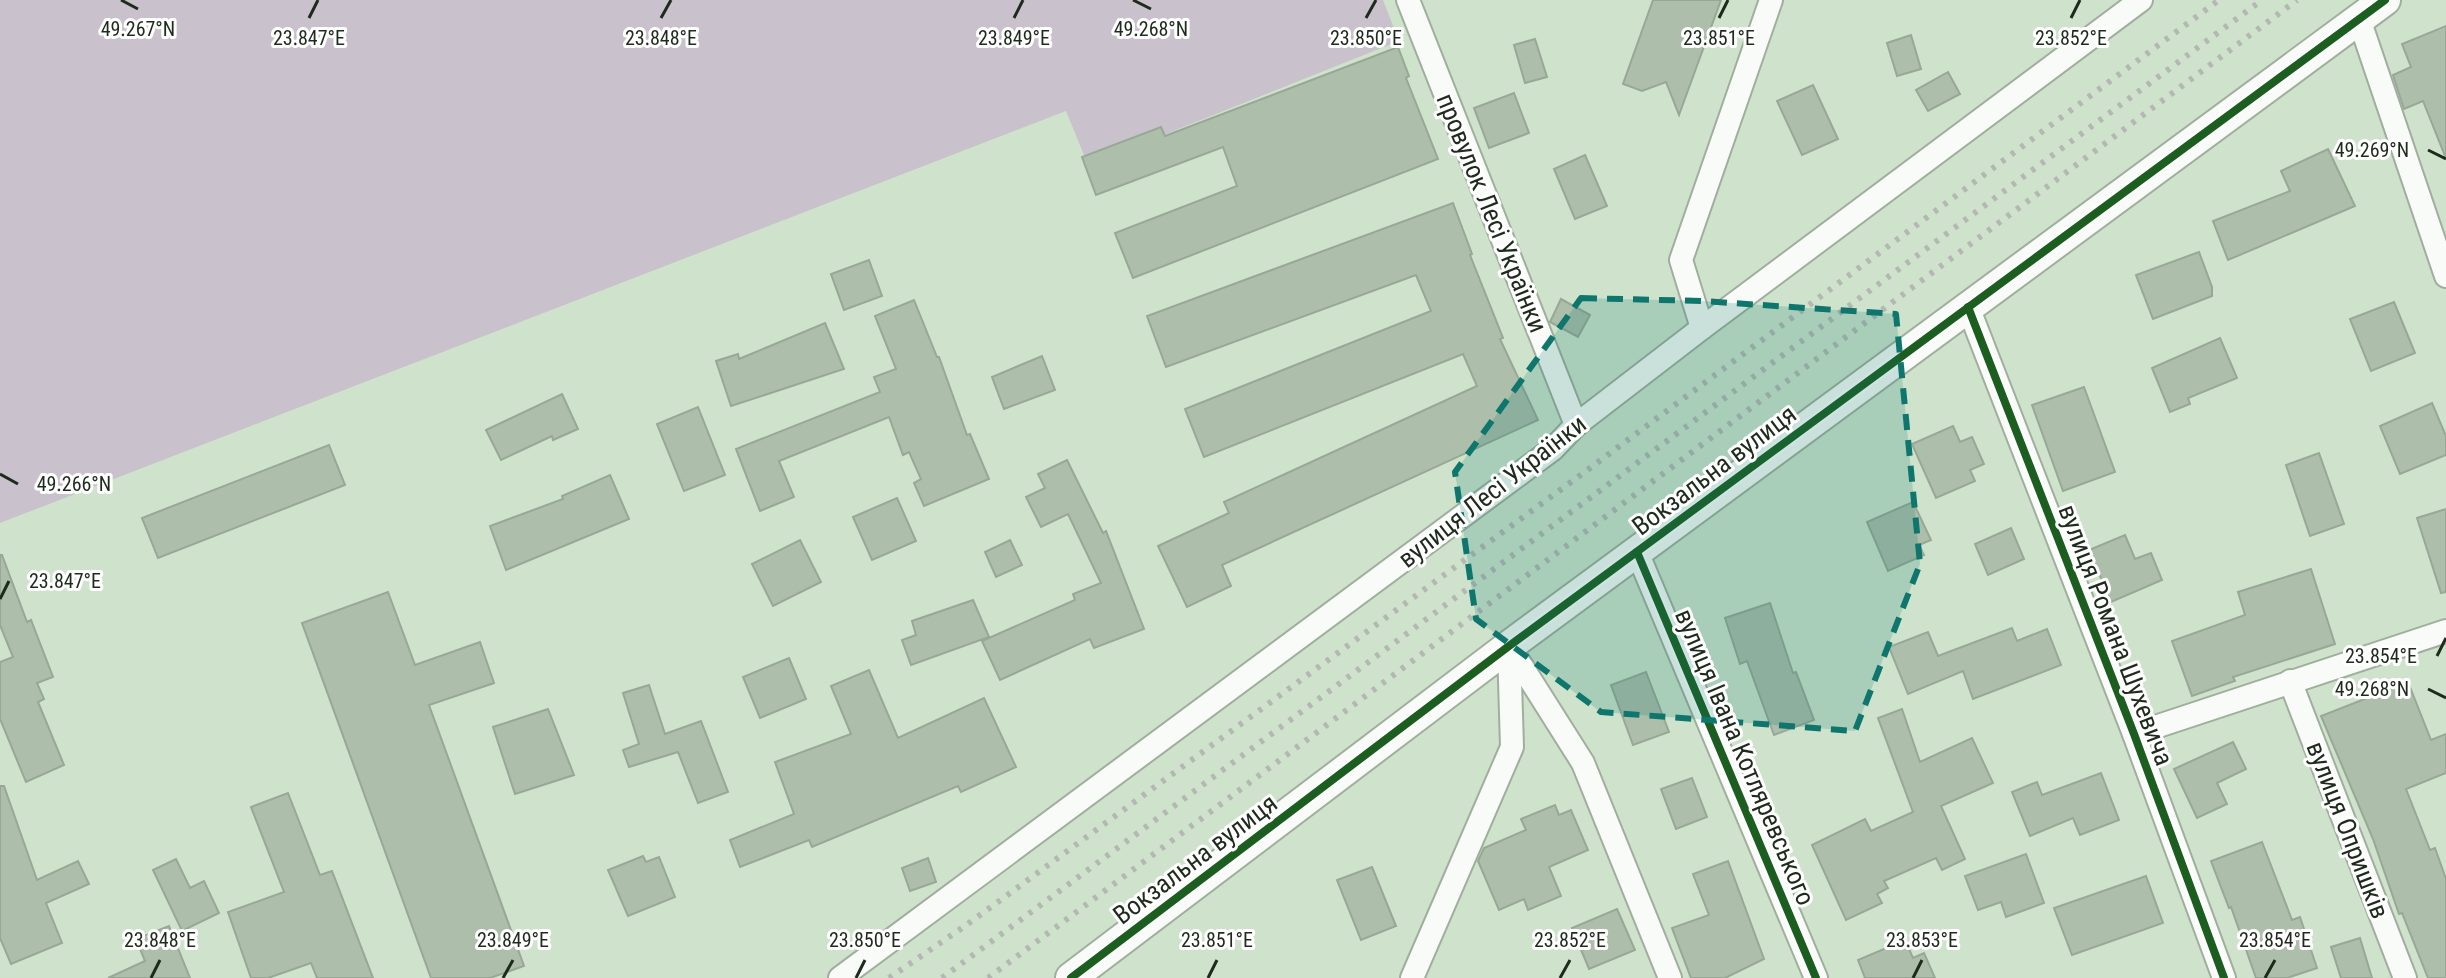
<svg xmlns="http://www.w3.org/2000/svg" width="2446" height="978" viewBox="0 0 2446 978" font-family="'Roboto Condensed',sans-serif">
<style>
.green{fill:#c9c1cb}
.building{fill:#adbeaa;stroke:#98a896;stroke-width:2}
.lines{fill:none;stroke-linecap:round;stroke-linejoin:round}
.street-casing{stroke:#a0af9d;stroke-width:26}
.secondary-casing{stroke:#a0af9d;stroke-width:34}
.street{stroke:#f8fbf7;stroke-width:22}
.secondary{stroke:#f8fbf7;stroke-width:30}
.rail{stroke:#b4b8b2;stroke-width:6;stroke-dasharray:4 8;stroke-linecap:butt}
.cycleway-casing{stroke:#fff;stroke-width:13}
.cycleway{stroke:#1b5e20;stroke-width:8}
.marked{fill:#0f766e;fill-opacity:0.2;stroke:#0f766e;stroke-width:6;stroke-dasharray:16 10;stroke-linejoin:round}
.ticks{fill:none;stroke:#1e2b1c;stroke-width:3}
.labels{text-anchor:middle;stroke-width:6;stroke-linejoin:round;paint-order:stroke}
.street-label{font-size:26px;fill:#1e2b1c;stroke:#fff}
.ticks-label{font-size:20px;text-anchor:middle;fill:#1e2b1c;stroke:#fff;stroke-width:6;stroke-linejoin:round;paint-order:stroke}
</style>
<rect width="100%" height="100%" fill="#cfe3cc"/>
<path class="green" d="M0 0H1383L1399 41 1088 165 1066 111 0 523Z"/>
<g class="building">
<path d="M1653 0H1721L1679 115 1666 82 1642 91 1623 84Z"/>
<path d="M2446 26V156H2445L2423 101 2404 109 2393 75 2411 67 2402 44Z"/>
<path d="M1911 35 1921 69 1897 76 1887 43Z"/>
<path d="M1535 39 1547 77 1525 83 1514 45Z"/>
<path d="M1398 47 1409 76 1406 78 1438 159 1133 278 1115 233 1237 186 1223 147 1096 195 1082 157 1161 127 1165 136Z"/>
<path d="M1948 72 1960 94 1928 111 1916 90Z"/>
<path d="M1813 85 1838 139 1802 155 1777 101Z"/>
<path d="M1514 93 1529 133 1489 148 1474 108Z"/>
<path d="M2328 149 2355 206 2228 260 2213 221 2290 191 2281 171Z"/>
<path d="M1585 155 1607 206 1575 219 1554 169Z"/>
<path d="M1453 203 1472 254 1470 255 1503 338 1500 339 1538 420 1222 565 1231 586 1187 607 1158 546 1229 513 1224 502 1477 386 1463 354 1204 457 1185 409 1431 311 1416 275 1166 367 1147 316Z"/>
<path d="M2199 252 2212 287V296L2153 319 2136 275Z"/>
<path d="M869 260 882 296 844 310 831 274Z"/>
<path d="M1561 299 1590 315 1578 337 1550 322Z"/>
<path d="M914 300 937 357H939L967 435 970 434 989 479 924 506 914 483 921 479 909 452 903 455 889 417 779 461 794 497 760 511 736 449 880 392 874 377 896 369 875 316Z"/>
<path d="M2394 302 2415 353 2371 371 2350 319Z"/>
<path d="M825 323 844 369 731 406 716 361 738 354 739 359Z"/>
<path d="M2220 338 2237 378 2188 398 2190 404 2170 412 2152 368Z"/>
<path d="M1042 356 1055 390 1004 409 992 377Z"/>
<path d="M2084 387 2115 472 2063 491 2032 405Z"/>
<path d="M562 394 578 429 553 440 552 436 501 460 486 430Z"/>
<path d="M2432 403 2446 436V455L2400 474 2380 426Z"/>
<path d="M698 407 725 475 684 491 657 424Z"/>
<path d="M1953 426 1960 442 1972 437 1984 464 1970 470 1975 481 1936 498 1912 444Z"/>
<path d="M329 445 345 485 158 558 142 518Z"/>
<path d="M2319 453 2344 524 2310 536 2286 465Z"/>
<path d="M1067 460 1103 533 1106 531 1144 629 1094 648 1090 639 1000 680 982 641 1075 600 1073 594 1101 583 1068 514 1041 527 1026 497 1045 488 1038 474Z"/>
<path d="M610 475 629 519 506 570 490 526 563 499 562 496Z"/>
<path d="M897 498 916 541 872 560 853 517Z"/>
<path d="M1913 502 1931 540 1919 545 1924 555 1888 571 1867 522Z"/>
<path d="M2446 509V592L2441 593 2417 518Z"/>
<path d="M2011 528 2024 559 1988 575 1975 544Z"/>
<path d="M2125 535 2135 559 2151 553 2162 580 2111 602 2089 550Z"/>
<path d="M800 540 821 582 773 606 752 564Z"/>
<path d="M1010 540 1022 565 996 577 985 552Z"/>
<path d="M0 555H2L27 622 31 620 53 677 37 683 44 699 38 702 64 765 26 782 0 719V662L13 657 0 625Z"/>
<path d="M2311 569 2335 644 2233 677 2235 681 2192 696 2172 641 2245 615 2238 592Z"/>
<path d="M388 592 415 665 480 642 494 683 429 705 524 966 490 978H431L302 623Z"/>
<path d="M973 600 989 637 911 665 902 640 916 635 912 621Z"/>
<path d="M1770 603 1793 673 1796 672 1814 720 1774 735 1747 661 1740 664 1725 618Z"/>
<path d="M2012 628 2017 641 2047 629 2061 665 1973 699 1963 671 1908 694 1889 647 1928 632 1938 656Z"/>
<path d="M789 658 806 699 760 718 743 677Z"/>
<path d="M869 670 898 738 984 698 1016 767 961 792 958 786 812 847 809 840 740 867 730 840 794 814 775 762 851 734 831 686Z"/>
<path d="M1646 672 1669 732 1633 745 1611 685Z"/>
<path d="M2408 682 2431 740 2446 734V773L2406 789 2430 850 2435 848 2446 879V978H2428L2402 913 2399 914 2373 839 2321 716Z"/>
<path d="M649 685 665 734 701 721 728 792 698 803 678 752 629 767 623 750 639 744 623 693Z"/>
<path d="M548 709 574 775 515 794 493 727Z"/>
<path d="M1902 709 1920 762 1972 738 1993 783 1941 806 1965 859 1942 870 1936 858 1884 881 1888 888 1877 894 1882 903 1846 920 1812 845 1865 819 1871 831 1913 812 1878 718Z"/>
<path d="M2233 742 2246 769 2217 783 2227 804 2197 818 2174 769Z"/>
<path d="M2101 773 2119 820 2080 835 2073 818 2030 836 2012 792 2037 782 2042 795Z"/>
<path d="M1692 778 1707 817 1676 829 1661 789Z"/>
<path d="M0 786H4L37 880 78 861 89 884 46 903 62 943 11 964 0 938Z"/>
<path d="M288 793 320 875 332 871 373 978H317L311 963 268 978H251L228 912 284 892 251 807Z"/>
<path d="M1555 805 1559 815 1571 810 1588 850 1549 867 1561 896 1528 910 1524 899 1499 910 1478 861 1484 848 1526 830 1521 819Z"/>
<path d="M2262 842 2292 920 2300 917 2317 968 2287 978H2256L2231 907 2229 908 2211 861Z"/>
<path d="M2026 854 2044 903 2006 917 2001 902 1978 910 1965 876Z"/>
<path d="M643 856 646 862 659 857 675 897 628 916 608 870Z"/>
<path d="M928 858 936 882 910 891 902 868Z"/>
<path d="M176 859 190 888 204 881 219 913 182 931 153 870Z"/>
<path d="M1728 861 1764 959 1725 978H1691L1672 928 1709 915 1693 874Z"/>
<path d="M1372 867 1396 926 1361 940 1337 880Z"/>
<path d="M2146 876 2163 923 2072 955 2054 908Z"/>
<path d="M1617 909 1635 950 1589 969 1572 928Z"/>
<path d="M169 926 190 978H108L145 961 136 939Z"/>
<path d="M2360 938 2372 978H2341L2331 947Z"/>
<path d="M1905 940 1913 958 1924 953 1935 978H1865L1858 960Z"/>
</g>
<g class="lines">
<g class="street-casing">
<g id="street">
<path d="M1408 0 1576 425"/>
<path d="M2359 19 2446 276"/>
<path d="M1968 307 2134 734 2224 978"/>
<path d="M1702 328 1681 260 1771 0"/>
<path d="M1637 552 1816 978"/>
<path d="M1509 646 1583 763 1670 978"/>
<path d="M2290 681 2405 978"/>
<path d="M2134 734 2446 631"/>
<path d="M840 978 1553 449 1576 425 1702 328 2141 0"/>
<path d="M1412 978 1512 747 1509 648"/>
</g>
</g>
<g class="secondary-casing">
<path id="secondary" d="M1071 978 1509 646 2385 0"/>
</g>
<use href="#street" class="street"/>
<use href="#secondary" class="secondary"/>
<g class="rail">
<path d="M889 978 965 926 1582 474 2219 0"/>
<path d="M942 978 2262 0"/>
<path d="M988 978 2297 0"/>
</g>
<g class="cycleway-casing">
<g id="cycleway">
<path d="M1968 307 2134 734 2224 978"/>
<path d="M1637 552 1816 978"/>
<path d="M1071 978 1509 646 2385 0"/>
</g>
</g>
<use href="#cycleway" class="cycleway"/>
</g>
<path class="marked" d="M1581 298 1702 301 1896 314 1920 564 1855 731 1601 712 1476 619 1455 472Z"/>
<path class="ticks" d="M121 0 138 9M1133 0 1151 9M309 18 318 0M661 18 671 0M1014 18 1023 0M1366 18 1376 0M1719 18 1728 0M2071 18 2080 0M2428 150 2446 159M0 474 18 484M0 599 9 581M2437 656 2446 638M2428 689 2446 698M151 978 160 960M503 978 513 960M856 978 865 960M1208 978 1217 960M1560 978 1570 960M1913 978 1922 960M2265 978 2275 960"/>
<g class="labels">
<g class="street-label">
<text transform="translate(1492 213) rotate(68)" y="9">провулок Лесі Українки</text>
<text transform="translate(1714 470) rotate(-37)" y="9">Вокзальна вулиця</text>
<text transform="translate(1492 491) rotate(-38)" y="9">вулиця Лесі Українки</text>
<text transform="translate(2116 635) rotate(69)" y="9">вулиця Романа Шухевича</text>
<text transform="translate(1745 757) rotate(67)" y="9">вулиця Івана Котляревського</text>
<text transform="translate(2348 830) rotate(69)" y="9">вулиця Опришків</text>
<text transform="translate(1195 859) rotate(-37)" y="9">Вокзальна вулиця</text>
</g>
</g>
<g class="ticks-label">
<text x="138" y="36">49.267°N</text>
<text x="1151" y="36">49.268°N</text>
<text x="309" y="45">23.847°E</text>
<text x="661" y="45">23.848°E</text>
<text x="1014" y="45">23.849°E</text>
<text x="1366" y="45">23.850°E</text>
<text x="1719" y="45">23.851°E</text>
<text x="2071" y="45">23.852°E</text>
<text x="2372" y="157">49.269°N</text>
<text x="74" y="491">49.266°N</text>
<text x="65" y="588">23.847°E</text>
<text x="2381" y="663">23.854°E</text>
<text x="2372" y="696">49.268°N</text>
<text x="160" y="947">23.848°E</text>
<text x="513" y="947">23.849°E</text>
<text x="865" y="947">23.850°E</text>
<text x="1217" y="947">23.851°E</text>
<text x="1570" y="947">23.852°E</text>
<text x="1922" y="947">23.853°E</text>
<text x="2275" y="947">23.854°E</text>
</g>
</svg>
